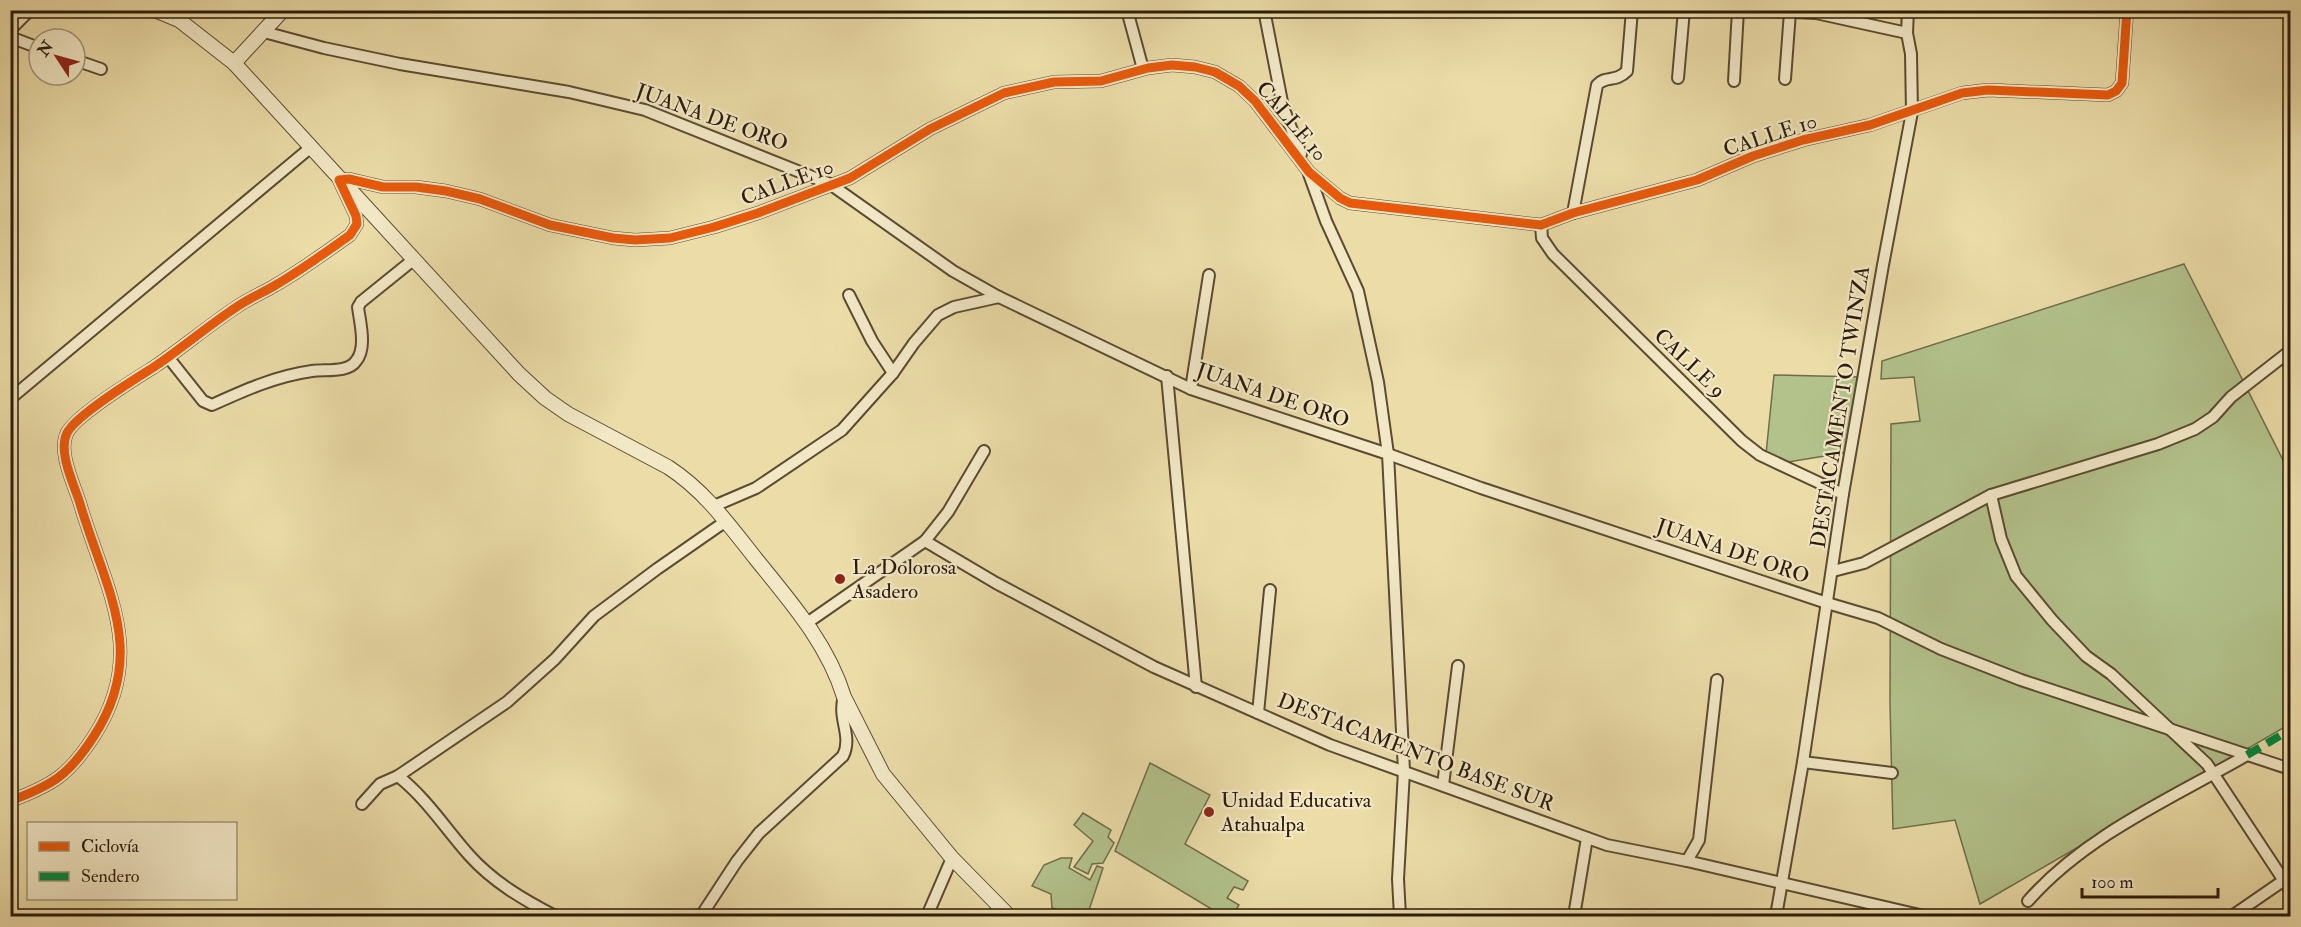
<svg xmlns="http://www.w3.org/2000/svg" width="2301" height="927" viewBox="0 0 2301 927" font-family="'IM FELL Double Pica',serif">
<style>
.green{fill:#b3c28b;stroke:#6f6e4a;stroke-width:1.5}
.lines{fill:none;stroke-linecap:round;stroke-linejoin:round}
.minor-casing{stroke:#5b4b32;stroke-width:14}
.tertiary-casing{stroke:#5b4b32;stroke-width:16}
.minor{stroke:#f2e8c6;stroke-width:10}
.tertiary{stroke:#f2e8c6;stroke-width:14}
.quiet{stroke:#00873e;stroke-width:8;stroke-dasharray:15 8;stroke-linecap:butt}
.cycleway-casing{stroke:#f2e8c6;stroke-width:13}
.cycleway{stroke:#e8590c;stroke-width:9}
.poi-dot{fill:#8f2418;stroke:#f2e8c6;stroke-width:2}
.labels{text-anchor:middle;stroke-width:4.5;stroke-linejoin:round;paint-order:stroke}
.street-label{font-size:21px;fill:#2b1b0a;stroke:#f2e8c6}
.poi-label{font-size:21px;fill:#2b1b0a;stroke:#f2e8c6;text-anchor:start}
</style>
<rect width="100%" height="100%" fill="#ebdca8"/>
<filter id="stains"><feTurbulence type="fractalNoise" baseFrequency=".00333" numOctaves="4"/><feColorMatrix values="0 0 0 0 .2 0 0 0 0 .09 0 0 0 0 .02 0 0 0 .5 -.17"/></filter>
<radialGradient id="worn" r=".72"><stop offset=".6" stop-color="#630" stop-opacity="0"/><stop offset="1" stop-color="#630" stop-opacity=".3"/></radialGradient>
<g class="green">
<path d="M2184 264 2290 474V724L1980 904 1955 820 1893 829 1890 704 1891 424 1920 421 1914 377 1881 379 1882 361Z"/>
<path d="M1774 375 1859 377 1849 447 1843 453 1782 463 1766 454Z"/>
<path d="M1150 763 1210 795 1185 844 1248 881 1243 890 1234 887 1227 898 1239 905 1232 916H1223L1115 851Z"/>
<path d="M1083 813 1111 830 1108 837 1114 843 1103 863 1092 864 1088 874 1074 867 1093 841 1074 825Z"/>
<path d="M1061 858H1072L1069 868 1090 880 1097 866 1103 868 1087 916H1078L1052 908 1051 894 1032 886 1044 865Z"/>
</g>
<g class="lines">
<g class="minor-casing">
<g id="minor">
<path d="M1127 10 1143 69"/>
<path d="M1264 10 1283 107 1301 154"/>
<path d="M1749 10 1816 13 1907 33"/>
<path d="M10 30 30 10"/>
<path d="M264 32 324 48 400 64 569 92 645 110 830 184 953 271 999 297 1191 389 1388 454 1481 488 1827 603 1878 618 1941 649 2021 680 2290 769"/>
<path d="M10 37 39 48"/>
<path d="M75 60 101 69"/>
<path d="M1678 78 1684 10"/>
<path d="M1785 79 1790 12"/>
<path d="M1734 81 1738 10"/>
<path d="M1309 174 1326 221 1358 291 1378 382 1388 454 1404 771 1398 879 1400 916"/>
<path d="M1573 213 1597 85C1606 75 1615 83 1627 71L1632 10"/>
<path d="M1541 225 1542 238 1553 254 1742 441 1760 455 1843 494"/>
<path d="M849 295 872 341 893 373"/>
<path d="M168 357 203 401 212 405C245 390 276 376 312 371 325 369 348 373 356 361 367 348 360 323 358 307L361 302 413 260"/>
<path d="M1167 376 1196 687"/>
<path d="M1191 389 1209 275"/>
<path d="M10 399 310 148"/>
<path d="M1991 495 2001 539 2016 576 2052 620 2086 656 2111 674 2207 764 2290 890"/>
<path d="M714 506 756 488 842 430 893 373 914 343 938 315 954 307 999 297"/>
<path d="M925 541 948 512 984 451"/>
<path d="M1833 571 1864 563 1991 495 2158 444 2195 429 2213 417 2231 397 2290 351"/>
<path d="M807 623 925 541 996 583 1154 667 1330 745 1607 845 1687 861 1924 916"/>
<path d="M1258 713 1270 590"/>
<path d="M1803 762 1892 773"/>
<path d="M398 776C427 799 445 828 469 855 493 882 524 900 555 916"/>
<path d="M1443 785 1458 666"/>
<path d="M10 801C53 785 69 775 94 736 148 653 106 590 81 507 76 488 57 453 67 433 76 415 135 379 154 367 182 348 209 325 238 306 250 298 262 293 274 286 300 271 325 253 350 235L357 224 356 216 339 180 349 179 383 187H416L446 191 480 199 550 225 613 238 635 240 670 238 714 227 758 213 850 178 930 129 1004 93 1054 82 1101 81 1148 68 1172 65 1195 67 1215 72 1239 86 1255 101 1309 172 1340 198 1350 203 1541 225 1573 213 1697 180 1753 156 1803 140 1870 125 1962 93 1988 90 2108 95 2116 91 2122 83 2127 10"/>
<path d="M362 804 380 784 398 776 507 702 555 659 594 616 657 569 726 521"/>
<path d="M1687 861 1699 840 1717 680"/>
<path d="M2028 901C2086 835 2172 798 2247 755"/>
<path d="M701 916 737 861 759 833 843 756C853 736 837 718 844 697"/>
<path d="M927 916 952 858"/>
<path d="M1574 916 1587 838"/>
<path d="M1776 916 1803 762 1843 494 1883 265 1912 112 1911 54 1907 33 1908 10"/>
<path d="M2232 916 2290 876"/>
</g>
</g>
<g class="tertiary-casing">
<g id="tertiary">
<path d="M155 10 179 20 234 63 519 374 545 398 568 414 668 467C705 491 729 525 756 559 790 601 828 644 844 697L883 774 952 858 1009 916"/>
<path d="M234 63 283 10"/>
</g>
</g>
<use href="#minor" class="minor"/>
<use href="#tertiary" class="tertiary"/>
<path class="quiet" d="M2247 755 2290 730"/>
<g class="cycleway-casing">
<path id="cycleway" d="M10 801C53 785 69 775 94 736 148 653 106 590 81 507 76 488 57 453 67 433 76 415 135 379 154 367 182 348 209 325 238 306 250 298 262 293 274 286 300 271 325 253 350 235L357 224 356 216 339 180 349 179 383 187H416L446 191 480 199 550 225 613 238 635 240 670 238 714 227 758 213 850 178 930 129 1004 93 1054 82 1101 81 1148 68 1172 65 1195 67 1215 72 1239 86 1255 101 1309 172 1340 198 1350 203 1541 225 1573 213 1697 180 1753 156 1803 140 1870 125 1962 93 1988 90 2108 95 2116 91 2122 83 2127 10"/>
</g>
<use href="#cycleway" class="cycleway"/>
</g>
<g class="poi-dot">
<circle cx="840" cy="579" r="6"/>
<circle cx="1209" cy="812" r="6"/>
</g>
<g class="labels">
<g class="street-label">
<text transform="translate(712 117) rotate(20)" y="7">JUANA DE ORO</text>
<text transform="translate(1292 121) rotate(50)" y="7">CALLE 10</text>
<text transform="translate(1770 135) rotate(-18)" y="7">CALLE 10</text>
<text transform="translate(787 182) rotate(-20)" y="7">CALLE 10</text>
<text transform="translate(1690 363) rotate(44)" y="7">CALLE 9</text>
<text transform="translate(1273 395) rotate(19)" y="7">JUANA DE ORO</text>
<text transform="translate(1840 407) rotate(-81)" y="7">DESTACAMENTO TWINZA</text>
<text transform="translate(1733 551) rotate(19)" y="7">JUANA DE ORO</text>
<text transform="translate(1416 752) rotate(21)" y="7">DESTACAMENTO BASE SUR</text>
</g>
<g class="poi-label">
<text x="852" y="574">La Dolorosa<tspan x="852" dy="24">Asadero</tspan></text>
<text x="1221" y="807">Unidad Educativa<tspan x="1221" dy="24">Atahualpa</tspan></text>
</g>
</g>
<rect width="2301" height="927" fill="none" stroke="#ebdca8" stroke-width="36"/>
<rect x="12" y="12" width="2277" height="903" fill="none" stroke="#2b1b0a" stroke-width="3"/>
<rect x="18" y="18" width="2265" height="891" fill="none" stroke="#2b1b0a" stroke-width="1.5"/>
<rect x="27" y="822" width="210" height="78" fill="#f2e8c6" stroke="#a2967b" stroke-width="1.5"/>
<rect x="39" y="842" width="30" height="9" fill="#e8590c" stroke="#a2967b" stroke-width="1.5"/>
<text x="81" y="852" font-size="18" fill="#2b1b0a">Ciclovía</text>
<rect x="39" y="872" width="30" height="9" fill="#00873e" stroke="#a2967b" stroke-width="1.5"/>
<text x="81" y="882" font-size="18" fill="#2b1b0a">Sendero</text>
<g transform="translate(57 57) rotate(306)"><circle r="28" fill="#f2e8c6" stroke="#a2967b" stroke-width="1.5"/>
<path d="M0-4.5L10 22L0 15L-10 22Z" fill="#8f2418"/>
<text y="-9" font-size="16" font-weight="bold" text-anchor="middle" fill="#2b1b0a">N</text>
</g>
<path d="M2082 888v9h136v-9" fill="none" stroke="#2b1b0a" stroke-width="3"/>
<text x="2091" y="888" font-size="18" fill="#2b1b0a" stroke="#f2e8c6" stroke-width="4.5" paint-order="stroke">100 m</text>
<rect width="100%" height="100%" filter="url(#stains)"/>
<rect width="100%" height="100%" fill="url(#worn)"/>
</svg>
